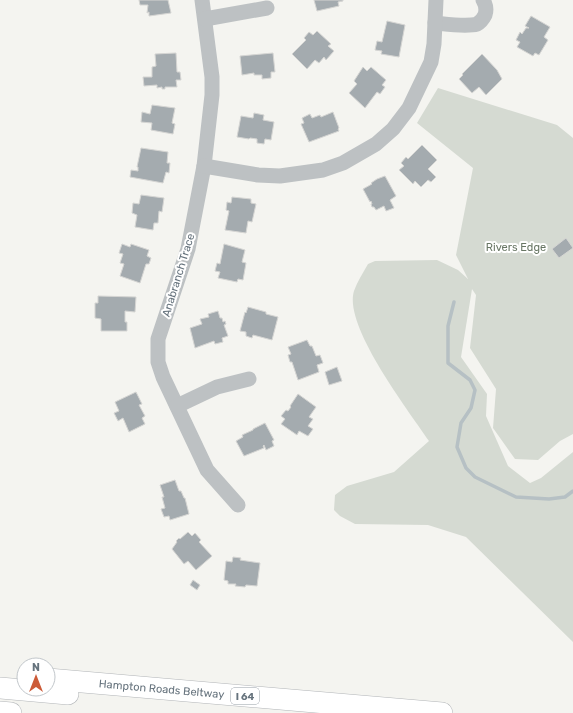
<svg xmlns="http://www.w3.org/2000/svg" width="573" height="713" viewBox="0 0 573 713" font-family="Rubik,sans-serif">
<style>
.green{fill:#d5dad2}
.lines{fill:none;stroke-linecap:round;stroke-linejoin:round}
.stream{stroke:#b6c0c4;stroke-width:3.5}
.building{fill:#a4abaf;stroke:#d5d5d3}
.highway-casing{stroke:#b2b5b8;stroke-width:22}
.minor{stroke:#bdc1c3;stroke-width:15}
.highway{stroke:#fff;stroke-width:21}
.labels{text-anchor:middle;stroke-width:4;stroke-linejoin:round;paint-order:stroke}
.shield{fill:#fff;stroke:#949da4;stroke-width:1}
.shield-label{font-size:10px;font-weight:bold;fill:#66737d}
.park-label{font-size:11px;fill:#687664;stroke:#fff}
.street-label{font-size:11px;fill:#66737d;stroke:#fff}
</style>
<rect width="100%" height="100%" fill="#f4f4f0"/>
<path class="green" d="M438 88 557 125 573 138V434L560 441 538 460 515 459 493 428 496 389 470 348 476 295 472 289 461 357 487 394 486 416 508 466 530 483 541 478 573 452V642L466 537 428 525 355 524 340 516 334 510 335 495 347 486 394 472 429 441C409 411 343 326 354 291 357 282 363 273 368 264L375 261 437 260 458 270 468 279 456 255 473 168 417 123Z"/>
<g class="lines">
<path class="stream" d="M454 302 448 326V363L470 380 475 390 471 408 461 423 457 447 466 468 475 477 516 497 549 499 565 497 573 491"/>
</g>
<g class="building">
<path d="M139 0H168L171 13 149 16V12L147 13 148 5H140Z"/>
<path d="M314 0H343V1L338 2 339 6 317 11Z"/>
<path d="M531 16 550 27 544 37 548 40 539 55 535 53 533 56 517 47 520 42 516 40 520 32 522 34 526 28H529L525 26Z"/>
<path d="M387 21 405 25 399 57 381 54 382 51 375 50 377 41 382 42Z"/>
<path d="M317 31 331 44 328 46 334 51 326 60 324 57 319 63 315 60 307 69 292 54 306 40 304 38 309 32 313 35Z"/>
<path d="M176 53 177 72H180L181 80H176L177 87H165V89H162V87L157 88V85L144 86 143 77H152V67L156 66 155 54Z"/>
<path d="M273 53 275 72H271V78L262 79V75H254V73L242 75 240 56Z"/>
<path d="M482 54 497 70 502 79 486 95 479 87 472 93 459 79 463 75 462 74Z"/>
<path d="M363 67 367 71 371 67 386 80 382 85 385 87 380 94 377 92 365 108 349 93 357 84 354 81Z"/>
<path d="M152 105 175 108 172 123 175 124 173 134 151 130 152 123 141 122 142 112 150 114Z"/>
<path d="M333 112 339 128 338 129 339 131 309 142 301 124 304 123 302 118 310 114 312 118 320 115 321 117Z"/>
<path d="M254 113 264 115 263 120 274 122 271 140 265 139 264 144 257 143V139L250 138 249 139 237 137 241 116 253 118Z"/>
<path d="M422 145 437 160 428 169 436 177 431 182 428 180 421 187 415 181 413 184 399 170 404 166 401 163 406 157 408 159Z"/>
<path d="M141 148 168 152 167 163H170L169 173 166 172 163 183 130 177 131 170 138 171V167H137Z"/>
<path d="M385 176 396 196 390 200 394 208 386 211 384 206 376 210 374 207H372L371 204H372L371 201 370 202 363 189 372 184 371 183 377 179Z"/>
<path d="M141 195 164 198 162 212 159 211 158 223H154L153 230 135 227 137 215 132 213 133 203 139 204Z"/>
<path d="M232 197 251 199V203L256 204 252 222 248 221 246 233 225 230 229 211 226 210 227 202 231 203Z"/>
<path d="M566 238 573 248 559 258 552 249Z"/>
<path d="M122 244 130 247 131 244 149 250 147 256 151 258 149 264H146L140 283 120 276 124 264 120 263 123 254 119 253Z"/>
<path d="M224 244 245 250 242 262 246 263 243 280 238 279 237 282 218 278 220 272 215 271 217 263 220 264Z"/>
<path d="M98 296 136 297 135 312 125 311V322H127V331H101V319L95 318V303H98Z"/>
<path d="M248 307 266 312V314L278 317 272 340 253 335 252 338 246 336V332L240 331 245 312 246 313Z"/>
<path d="M218 311 220 318H222L223 322 225 321 226 324 224 325 228 336 222 338 223 342 215 344 214 341 195 348 190 328 202 324 200 319 209 317 208 314Z"/>
<path d="M307 340 310 346H312L316 356 320 355 323 363 317 365 319 372 298 380 292 362H290L288 355 291 354 288 347Z"/>
<path d="M337 367 342 381 329 385 325 372Z"/>
<path d="M136 392 142 404 139 405 145 416 142 418 145 424 129 432 123 418 118 421 114 413 119 411 115 402Z"/>
<path d="M298 394 316 407 309 417 313 419 308 426 313 429 308 436 299 431 297 435 281 424 285 419 281 416 286 410 288 411 291 407 290 406Z"/>
<path d="M265 423 274 440 272 441 274 446 266 450 264 445 263 446 264 448 244 456 236 441 243 437 242 435 253 430V429Z"/>
<path d="M175 480 179 491H181L184 498H185L189 514 170 520 169 516 164 517 161 509 165 508 162 497H164L160 485Z"/>
<path d="M188 532 192 536 195 533 201 540 199 542 212 556 196 570 188 561 184 564 172 549 177 542 176 541 179 538 180 539Z"/>
<path d="M233 557 241 558 240 560 260 563 257 586 246 585 245 587 235 586 236 584H228V581L224 580 226 561 232 562Z"/>
<path d="M193 580 200 585 197 590 190 585Z"/>
</g>
<g class="lines">
<g class="highway-casing">
<g id="highway">
<path id="s1" d="M48 679 442 713"/>
<path d="M0 688 68 694"/>
<path d="M0 712 11 713"/>
</g>
</g>
<g class="minor">
<path d="M202 0 212 77V95L204 166 188 249 158 339V362L163 377 207 470 238 505"/>
<path d="M205 19 267 8"/>
<path d="M435 23C446 24 467 27 477 24 481 22 483 19 485 15 487 9 486 5 483 0"/>
<path d="M204 166 258 175 280 176 323 170 343 163 376 144 393 129 409 108 431 62 434 44 436 0"/>
<path d="M177 406 217 387 249 379"/>
</g>
<use href="#highway" class="highway"/>
</g>
<g class="labels">
<rect class="shield" x="231" y="688" width="28" height="16" rx="3"/>
<g class="shield-label">
<text x="245" y="700">I 64</text>
</g>
<g class="park-label">
<text x="516" y="251">Rivers Edge</text>
</g>
<g class="street-label">
<text transform="translate(178 275) rotate(-73)" y="4">Anabranch Trace</text>
<text dy="4" stroke="none"><textPath href="#s1" startOffset="114">Hampton Roads Beltway</textPath></text>
</g>
</g>
<g transform="translate(36 677)"><circle r="19" fill="#ffffff" stroke="#c2c7cb"/>
<path d="M0-3L7 15L0 10L-7 15Z" fill="#cc5b38"/>
<text y="-6" font-size="11" font-weight="bold" text-anchor="middle" fill="#66737d">N</text>
</g>
</svg>
